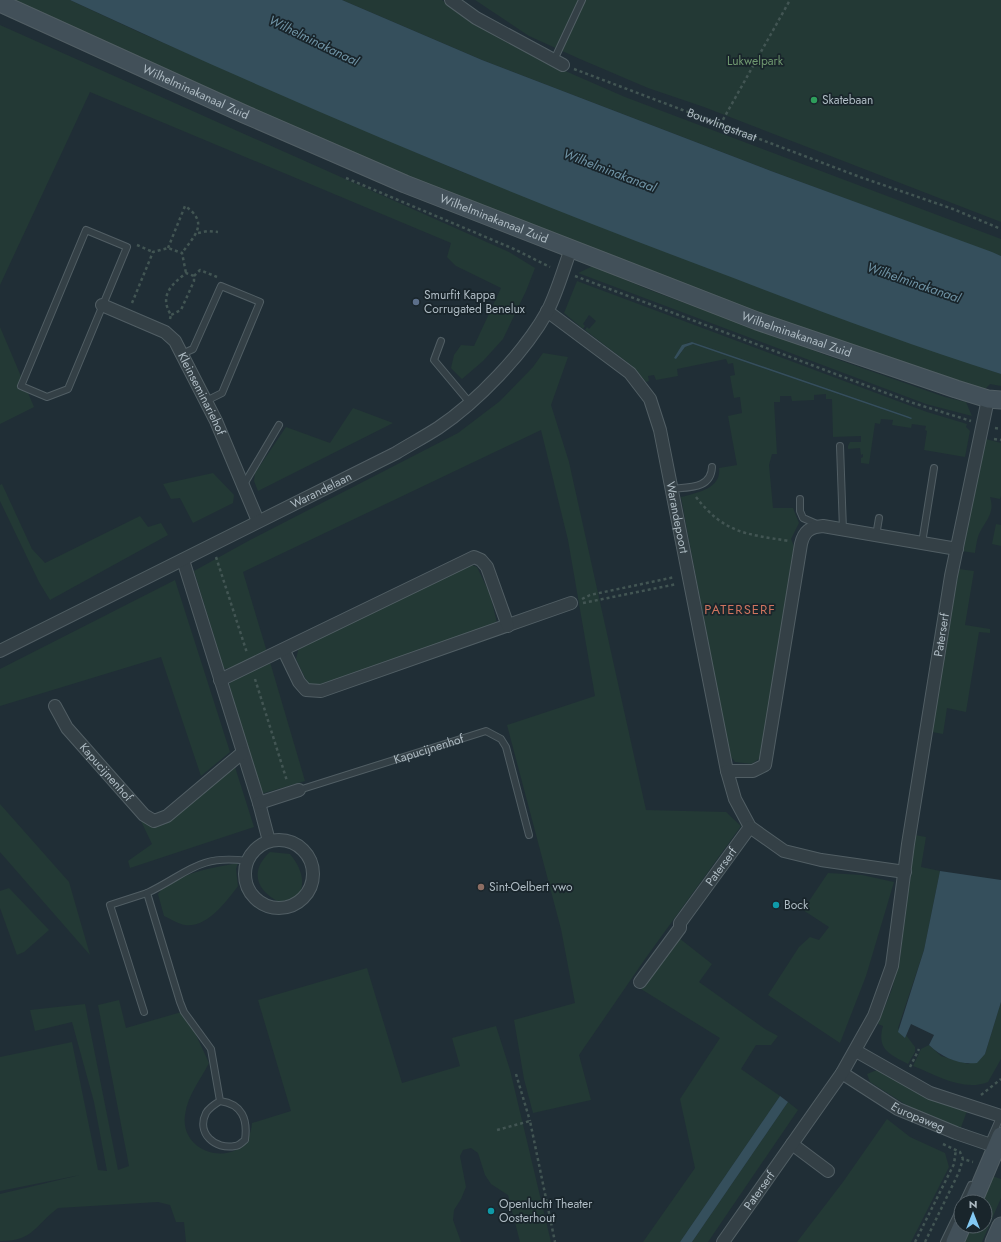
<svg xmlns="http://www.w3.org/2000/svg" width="1001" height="1242" viewBox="0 0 1001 1242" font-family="Jost,sans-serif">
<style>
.green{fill:#233935;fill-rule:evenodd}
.water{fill:#354f5c}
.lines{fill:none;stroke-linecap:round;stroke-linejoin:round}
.lane-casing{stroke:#515e64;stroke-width:8}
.street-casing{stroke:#515e64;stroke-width:14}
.secondary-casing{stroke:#515e64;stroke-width:19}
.path{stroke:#425553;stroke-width:2.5;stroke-dasharray:3 3;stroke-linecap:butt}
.lane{stroke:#344046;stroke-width:6}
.street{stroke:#344046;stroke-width:12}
.secondary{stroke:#425059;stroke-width:17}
.leisure-dot{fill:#2e9e5b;stroke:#19252b;stroke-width:1.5}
.service-dot{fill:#5c6f8a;stroke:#19252b;stroke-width:1.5}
.education-dot{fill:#8d6e63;stroke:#19252b;stroke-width:1.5}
.culture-dot{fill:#0f9aa8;stroke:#19252b;stroke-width:1.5}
.labels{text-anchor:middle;stroke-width:3.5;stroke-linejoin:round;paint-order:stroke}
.park-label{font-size:12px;fill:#6f976f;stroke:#19252b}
.street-label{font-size:12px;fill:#aebbc3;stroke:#19252b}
.poi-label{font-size:12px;fill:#aebbc3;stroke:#19252b;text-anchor:start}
.water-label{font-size:13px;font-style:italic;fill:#7094a6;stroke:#19252b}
.neighbourhood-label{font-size:13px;letter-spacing:1px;fill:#ce745e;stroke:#19252b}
</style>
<rect width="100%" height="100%" fill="#202e36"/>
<g class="green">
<path d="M13 0H70L141 33 455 169 805 305 1001 374V386L990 384 985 389 960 383 737 306 416 180 229 100Z"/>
<path d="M342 0H442L461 14 547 63 625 97 1001 239V256L771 171 482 60Z"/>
<path d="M475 0H1001V222L704 107 648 88 580 59 529 36Z"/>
<path d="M0 25 509 252 535 268 526 291 503 339 483 361 462 379 451 368 454 355 461 345 474 346 501 288 456 266 447 257 451 243 90 92 0 285Z"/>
<path d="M593 266 647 289 842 361 945 397 966 402 972 416 926 404 578 273Z"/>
<path d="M577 281 927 412 967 424 966 427 970 431 965 457 924 450 927 431 925 430 926 426 912 424 911 428 892 425 893 420 881 419 880 424 875 423 869 464 861 463V458L863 457V454L861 455 860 448 848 449V446L850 442H861V436L833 437 832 399H826V394L814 395V400L792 401 791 396H780V402H774L777 454H772L769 465 773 508H793L799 523 791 539 794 546 761 752 760 758 752 764 735 762 729 754 681 497C695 493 722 489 719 468L737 465 728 416 742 413 740 397 734 398 730 376 735 375 733 363 728 364 726 359 677 369 678 376 656 380 654 375 648 376 649 381 646 382 632 366 585 330 587 327 589 329 596 321 589 315 583 324 585 326 583 329 564 313ZM692 342 907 416 911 419 693 344 685 347 676 359 687 343Z"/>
<path d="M0 327 34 407 0 424Z"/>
<path d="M543 353 568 357 551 405 569 462 646 810 726 812 741 826 645 959 579 1055 591 1100 533 1113 524 1079 514 1020 575 1003 561 929 507 725 595 696 568 540 541 430 243 572 267 652 236 667 224 669 194 571 250 540 458 433 500 401 533 367Z"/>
<path d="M353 408 393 423 258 491 254 481 255 473 286 427 330 443Z"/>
<path d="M986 439 1001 443V496L1000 499 990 497C995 512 987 519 980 532 977 537 976 547 975 553L962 551Z"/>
<path d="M213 473 234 495 233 503 193 523 180 498 171 499 163 484Z"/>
<path d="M2 484 32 549 45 563 140 516 148 527 161 523 168 535 50 600 39 582 0 501V485Z"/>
<path d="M996 524 1001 525V546L992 544Z"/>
<path d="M469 564 477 567 490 594 497 623 316 686 308 684 296 659 299 647Z"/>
<path d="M959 569 974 571 965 625 990 629V633L979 632 966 712 947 708 943 734 932 732Z"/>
<path d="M175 580 230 752 201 776 161 657 0 706V669Z"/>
<path d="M270 662 305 781 261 794 229 684 239 676Z"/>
<path d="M235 767 254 827 130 868 128 861 152 844 141 821 156 827 163 825Z"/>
<path d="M0 804 69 882 90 955 0 852Z"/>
<path d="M915 835 926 837 921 867 940 871 924 950 898 1028 905 1038 906 1035 915 1047V1052L908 1064C891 1055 876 1050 883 1026L878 1024 892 989 900 958Z"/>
<path d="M270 852 290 854C300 866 307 882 298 897L279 902C255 890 250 870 270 852Z"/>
<path d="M238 863 236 869 238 886C226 902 207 928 185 925 178 924 171 919 164 916L158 894C171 874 216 867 238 863Z"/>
<path d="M828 873 862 875 894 882 866 976 840 1043 768 995 799 947 810 937 819 940 829 927 803 910Z"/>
<path d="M9 888 49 930 24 952 17 955 0 908V891Z"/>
<path d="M679 938 712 964 699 982 765 1029 778 1036 771 1045H756L741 1069 780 1096 680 1242H643L695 1168 680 1099 720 1038 641 989Z"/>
<path d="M367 968 402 1083 460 1066 452 1038 496 1026 510 1070 551 1242H520L508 1195 491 1184 485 1175 478 1153 471 1148 463 1150 460 1156 466 1187 461 1199 454 1210 453 1220 461 1242H186L184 1222H176L170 1205 158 1202 58 1208C36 1224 33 1242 0 1241V1194L80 1175 0 1191V1057L72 1042 98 1170 107 1171 94 1102 72 1022 35 1031 30 1010 85 1004 118 1170 129 1166 98 1005 119 1000 126 1028 185 1011 209 1063C200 1081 188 1094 185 1115 179 1159 249 1170 252 1123L291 1111 258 1000Z"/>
<path d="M1001 1002V1059L988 1082C963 1092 937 1075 913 1066L921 1049 929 1045 941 1056 968 1064 985 1054Z"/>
<path d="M877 1070 916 1091 967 1111 960 1130 911 1108 870 1082 867 1074Z"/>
<path d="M788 1102 798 1110 708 1242H692Z"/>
<path d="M887 1119 910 1137 945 1153 949 1167 911 1242H797L843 1182Z"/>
<path d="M989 1175 1001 1179V1198L982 1242H959L966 1226H985V1202H978Z"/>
</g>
<g class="water">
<path d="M70 0H342L482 60 771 171 992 252 1001 256V374C902 343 804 305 707 268 491 187 279 97 70 0Z"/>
<path d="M692 342 907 416 912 418 911 419 693 344 685 347 676 359 674 358 682 345Z"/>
<path d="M940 871 1001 880V1002L985 1054 977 1063C958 1065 942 1057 929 1045L934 1035 911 1024 905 1038 898 1032 924 950Z"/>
<path d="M780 1096 788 1102 692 1242H680Z"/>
</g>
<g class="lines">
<g class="lane-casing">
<g id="lane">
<path d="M554 60 582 0"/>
<path d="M86 230 127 247 68 389 47 397 21 386Z"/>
<path d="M441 341 434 360 470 403"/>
<path d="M182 354 193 349 221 286 260 302 222 393 206 401"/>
<path d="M840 446 843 530"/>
<path d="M243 486 279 425"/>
<path d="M671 489C689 487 711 489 712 467"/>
<path d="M800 499V511L803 518 819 525"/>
<path d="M876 536 879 518"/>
<path d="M922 543 934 468"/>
<path id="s2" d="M299 790 486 731 501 739 506 747 529 835"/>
<path d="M144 1012 110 905 147 893"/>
<path d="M220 1101C242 1104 248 1119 245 1140 242 1142 239 1146 235 1146 215 1150 196 1133 206 1113 209 1108 215 1104 220 1101L211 1049 184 1012 180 1002 147 893C187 874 198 854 247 861"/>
<path d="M991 1138 1001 1115"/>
<path d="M963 1202 971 1185"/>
<path d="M944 1242 961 1207"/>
</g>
</g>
<g class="street-casing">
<g id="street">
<path d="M451 0 476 18 563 65"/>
<path id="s3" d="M102 305 165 332 175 341 216 421 258 521"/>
<path id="s4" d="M547 311 630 373 650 399 660 430 727 771"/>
<path d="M183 560 259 803 269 841"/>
<path id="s5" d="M0 651 396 453C409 445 424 437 438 428 477 402 524 353 547 312 557 293 563 270 571 249"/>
<path d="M284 651 299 682 306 690 321 691 571 603"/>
<path d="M220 680 474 557 481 560 487 567 508 626"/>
<path id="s6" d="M55 706 67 728 144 815 154 821 167 816 242 753"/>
<path d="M259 803 299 790"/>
<circle cx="279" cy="874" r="34"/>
<path d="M905 872 821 860 784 851 750 827 735 799 727 771H753L765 765 801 544C804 531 810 527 823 526L957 549"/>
<path id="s7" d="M640 982 680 928V923L750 827"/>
<path d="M856 1051 930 1093 1001 1116"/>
<path id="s8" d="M842 1073 898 1109 956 1133 997 1147"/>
<path d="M792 1144 828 1171"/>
<path id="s9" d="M723 1242 842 1073 874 1016 892 966 908 844 951 576 988 399"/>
</g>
</g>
<g class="secondary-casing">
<g id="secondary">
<path id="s10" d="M0 3 244 114 405 184 757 321 956 389 988 399 1001 400"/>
<path d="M973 1202 1001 1136"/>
<path d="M955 1242 962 1226"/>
<path d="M994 1242 1001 1226"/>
</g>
</g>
<g class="path">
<path id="s1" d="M574 69 860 177 953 209 1001 229"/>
<path d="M720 125 790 0"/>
<path d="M346 178 514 249 550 267"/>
<path d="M198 233 208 231 218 232"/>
<path d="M137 245 153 252"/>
<path d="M168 248 185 206C210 223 194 236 182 253"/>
<path d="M194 276 200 270 217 277"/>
<path d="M575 276 910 402 971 421"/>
<path d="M132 303 153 252 168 248 182 253 186 273"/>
<path d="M170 319 171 315C159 296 171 285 186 273L194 276V281L181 310 171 315"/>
<path d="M995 428 1001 429"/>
<path d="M994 439 1001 440"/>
<path d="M696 497C724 533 745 534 789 541"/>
<path d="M216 557 247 653"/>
<path d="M582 599 590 595 675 577"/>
<path d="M583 603 677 584"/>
<path d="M255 679 287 781"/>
<path d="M910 1067 919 1049"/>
<path d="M516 1074 530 1121"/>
<path d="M981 1095 1001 1079"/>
<path d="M497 1130 530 1121 555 1242"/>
<path d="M943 1144 960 1152 963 1159 973 1162"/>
<path d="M915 1242 954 1164 956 1149"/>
<path d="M925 1242 959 1172 963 1159"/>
</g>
<use href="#lane" class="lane"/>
<use href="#street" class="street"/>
<use href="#secondary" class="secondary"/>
</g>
<circle class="leisure-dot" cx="814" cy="100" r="4"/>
<circle class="service-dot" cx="416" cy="302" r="4"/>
<circle class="education-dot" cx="481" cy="887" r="4"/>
<g class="culture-dot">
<circle cx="776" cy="905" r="4"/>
<circle cx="491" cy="1211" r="4"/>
</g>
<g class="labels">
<g class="park-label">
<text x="755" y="65">Lukwelpark</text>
</g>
<g class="street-label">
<text dy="4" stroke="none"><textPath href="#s10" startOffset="215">Wilhelminakanaal Zuid</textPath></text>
<text dy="4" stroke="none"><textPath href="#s1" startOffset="158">Bouwlingstraat</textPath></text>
<text dy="4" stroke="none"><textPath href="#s10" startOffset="539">Wilhelminakanaal Zuid</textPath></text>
<text dy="4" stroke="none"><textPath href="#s10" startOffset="863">Wilhelminakanaal Zuid</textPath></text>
<text dy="4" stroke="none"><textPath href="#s3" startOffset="141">Kleinseminariehof</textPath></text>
<text dy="4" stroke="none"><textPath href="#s5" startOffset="359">Warandelaan</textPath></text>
<text dy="4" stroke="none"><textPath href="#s4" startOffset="258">Warandepoort</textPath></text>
<text dy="4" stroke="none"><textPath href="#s9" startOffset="660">Paterserf</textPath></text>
<text dy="4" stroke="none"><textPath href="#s2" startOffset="136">Kapucijnenhof</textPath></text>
<text dy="4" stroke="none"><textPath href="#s6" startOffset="84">Kapucijnenhof</textPath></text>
<text dy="4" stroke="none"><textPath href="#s7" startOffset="142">Paterserf</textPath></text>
<text dy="4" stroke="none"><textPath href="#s8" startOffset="88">Europaweg</textPath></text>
<text dy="4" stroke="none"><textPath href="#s9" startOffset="63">Paterserf</textPath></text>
</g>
<g class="poi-label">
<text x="822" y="104">Skatebaan</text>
<text x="424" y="299">Smurfit Kappa<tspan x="424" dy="14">Corrugated Benelux</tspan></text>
<text x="489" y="891">Sint-Oelbert vwo</text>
<text x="784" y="909">Bock</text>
<text x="499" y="1208">Openlucht Theater<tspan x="499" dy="14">Oosterhout</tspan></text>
</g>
<g class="water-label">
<text transform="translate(314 40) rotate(26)" y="5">Wilhelminakanaal</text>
<text transform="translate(610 170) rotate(21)" y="5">Wilhelminakanaal</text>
<text transform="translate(914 282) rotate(19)" y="5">Wilhelminakanaal</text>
</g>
<g class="neighbourhood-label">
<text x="740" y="614">PATERSERF</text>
</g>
</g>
<g transform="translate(973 1214)"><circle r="19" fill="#19252b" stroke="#556168"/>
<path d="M0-3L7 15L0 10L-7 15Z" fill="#83c9f3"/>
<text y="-6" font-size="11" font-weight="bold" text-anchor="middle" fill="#aebbc3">N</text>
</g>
</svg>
